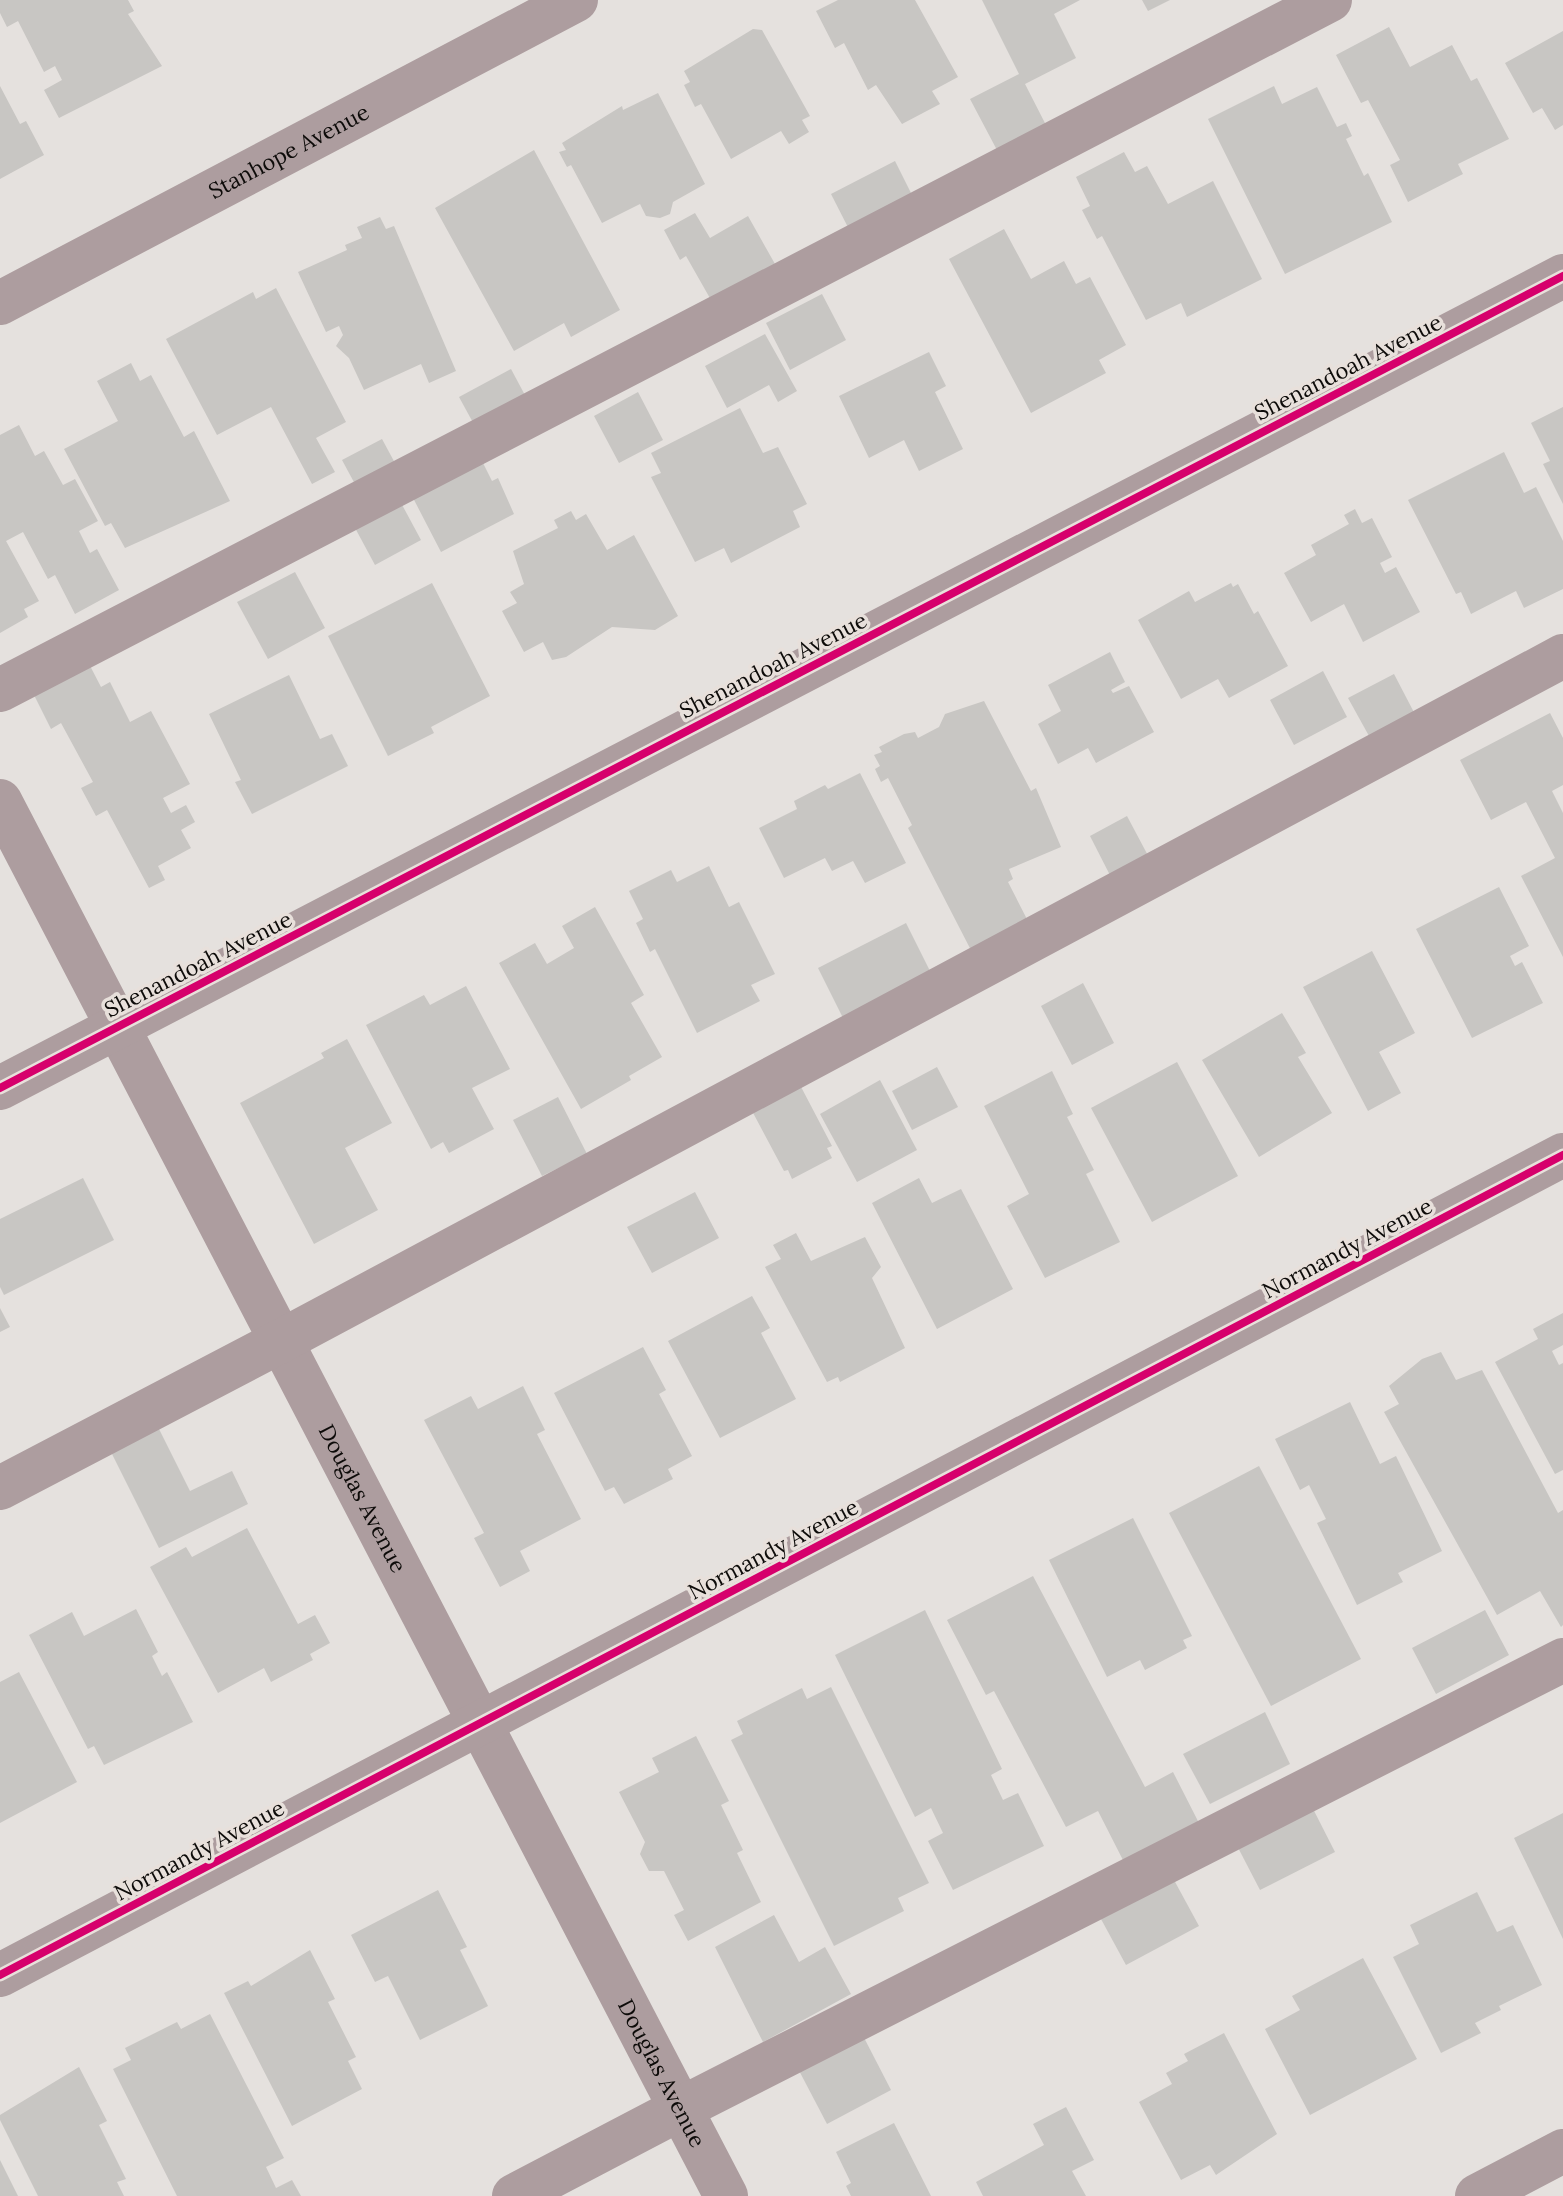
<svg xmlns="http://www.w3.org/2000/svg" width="1563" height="2196" viewBox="0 0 1563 2196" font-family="Lora,serif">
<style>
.building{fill:#c8c6c3}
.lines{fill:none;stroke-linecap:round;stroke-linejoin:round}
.minor{stroke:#ad9d9f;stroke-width:44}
.cycleway-casing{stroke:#e8e0db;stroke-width:13}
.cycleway{stroke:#d6006c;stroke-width:8}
.labels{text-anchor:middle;stroke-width:7;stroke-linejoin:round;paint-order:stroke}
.street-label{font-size:22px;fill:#0d0b09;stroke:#e8e0db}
</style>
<rect width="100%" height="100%" fill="#e5e1de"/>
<g class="building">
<path d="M0 0H128L134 11 128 14 162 66 59 118 44 90 62 80 55 66 44 72 18 21 7 27 0 13Z"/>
<path d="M838 0H915L958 77 932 91 940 104 902 124 876 85 868 90 844 43 835 48 816 11Z"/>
<path d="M982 0H1080L1054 14 1076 58 1025 84 1047 127 998 152 970 99 1019 74Z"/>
<path d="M1142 0H1170L1148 11Z"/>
<path d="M1389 27 1410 67 1452 45 1471 81 1477 78 1509 139 1458 164 1463 174 1408 202 1390 165 1400 160 1368 100 1361 103 1336 55Z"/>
<path d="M753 29 762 30 810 116 802 120 809 132 789 144 781 131 731 159 701 104 695 107 684 85 690 82 684 71Z"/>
<path d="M1563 31V125L1555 130 1542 108 1533 113 1505 63Z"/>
<path d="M0 86 20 124 26 121 44 155 0 179Z"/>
<path d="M1274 86 1282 104 1317 87 1337 127 1346 123 1352 136 1346 139 1364 176 1368 173 1392 222 1285 274 1208 119Z"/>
<path d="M658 93 705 184 673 202 670 214 660 218 646 216 640 204 602 223 571 165 567 167 559 152 566 150 562 143 622 106 623 110Z"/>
<path d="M534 150 620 310 571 337 564 323 514 351 435 208Z"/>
<path d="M1124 152 1135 172 1147 166 1168 204 1213 181 1262 279 1187 317 1181 303 1146 320 1102 236 1097 239 1082 210 1090 206 1076 177Z"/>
<path d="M895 161 919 209 856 243 831 194Z"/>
<path d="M695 213 710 238 748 216 775 264 711 300 686 256 680 260 664 230Z"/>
<path d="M380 217 386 229 394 226 456 371 429 383 421 364 364 390 349 358 336 346 343 335 339 326 326 332 298 272 347 250 345 245 362 238 357 227Z"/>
<path d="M1004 229 1031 279 1064 261 1076 284 1090 277 1126 345 1099 360 1106 373 1031 413 949 259Z"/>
<path d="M276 288 346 422 316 438 335 472 312 484 271 407 217 435 166 339 253 292 256 299Z"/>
<path d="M822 294 846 340 790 370 766 323Z"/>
<path d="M765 334 797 391 778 402 769 385 727 408 705 366Z"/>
<path d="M929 352 946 386 935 392 963 449 919 471 904 440 869 458 839 396Z"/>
<path d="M131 363 140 381 151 375 184 437 194 431 230 501 125 548 111 523 105 526 64 449 118 421 97 381Z"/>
<path d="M511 369 534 412 482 439 459 397Z"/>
<path d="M638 392 663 440 619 463 594 416Z"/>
<path d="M1563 407V504L1543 464 1550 461 1531 423Z"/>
<path d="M740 408 763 453 778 447 807 504 793 511 800 527 731 563 724 548 695 562 651 477 661 473 651 453Z"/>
<path d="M19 425 35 456 44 451 63 485 75 479 98 521 79 531 90 553 97 549 119 590 75 614 55 575 48 579 23 532 6 541 39 601 24 609 28 617 0 633V435Z"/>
<path d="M382 439 402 476 362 497 342 460Z"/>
<path d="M1504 452 1524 493 1536 487 1563 541V589L1524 608 1516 591 1471 614 1461 592 1456 594 1408 500Z"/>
<path d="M482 461 492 481 498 478 514 514 441 552 412 496Z"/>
<path d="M400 501 421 540 375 565 354 526Z"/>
<path d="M1355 509 1362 523 1372 518 1392 557 1380 563 1385 573 1396 567 1420 612 1363 642 1344 604 1311 622 1284 573 1316 555 1311 545 1349 524 1344 515Z"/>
<path d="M571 511 576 520 586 514 607 550 634 535 678 616 655 630 612 627 566 657 552 660 543 642 524 652 502 611 517 603 510 592 524 584 513 551 558 528 554 520Z"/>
<path d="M295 572 325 628 268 659 237 602Z"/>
<path d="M432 583 490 696 431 727 434 733 388 756 328 636Z"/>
<path d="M1231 583 1233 587 1238 584 1254 614 1258 611 1288 666 1229 698 1218 679 1181 699 1138 620 1189 591 1195 602Z"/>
<path d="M1110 652 1125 682 1111 690 1113 693 1129 686 1154 732 1096 763 1088 748 1058 764 1038 724 1061 711 1048 685Z"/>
<path d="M87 660 101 687 110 682 130 722 151 711 190 784 163 798 171 813 186 805 195 822 181 830 191 848 158 866 165 880 149 888 107 810 96 816 81 788 93 782 61 723 51 729 31 689Z"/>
<path d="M1323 671 1347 717 1294 745 1270 700Z"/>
<path d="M1394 674 1419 722 1374 745 1348 698Z"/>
<path d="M289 675 320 739 332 734 348 766 252 814 235 782 241 780 209 714Z"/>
<path d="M984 701 1031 791 1036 788 1061 847 1009 869 1013 879 1008 882 1031 927 974 956 908 828 912 825 888 778 881 782 875 769 880 766 874 755 882 752 879 747 904 734 915 732 918 738 939 727 945 714Z"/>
<path d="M1550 713 1563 738V785L1552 791 1563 813V957L1521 876 1555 858 1526 802 1491 820 1460 760Z"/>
<path d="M860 773 906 863 865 883 853 861 832 871 825 858 784 878 759 828 797 809 794 801 825 785 828 789Z"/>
<path d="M1127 816 1153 865 1115 885 1090 836Z"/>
<path d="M709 866 729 907 739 902 775 974 751 985 760 1001 697 1033 655 949 650 952 636 923 643 919 629 891 671 870 677 882Z"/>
<path d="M1499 887 1529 946 1510 956 1515 966 1522 962 1543 1003 1472 1038 1416 929Z"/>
<path d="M595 907 644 995 631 1003 662 1057 629 1076 631 1080 581 1109 499 963 535 943 547 964 574 948 562 926Z"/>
<path d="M906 923 932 975 844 1020 818 968Z"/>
<path d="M1372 951 1415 1033 1379 1052 1401 1093 1368 1111 1303 987Z"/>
<path d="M1083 983 1114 1043 1072 1065 1041 1006Z"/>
<path d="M466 986 510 1069 472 1088 494 1129 449 1153 443 1142 431 1149 366 1025 424 995 430 1005Z"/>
<path d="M1282 1013 1306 1053 1298 1057 1332 1113 1259 1157 1202 1060Z"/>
<path d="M347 1039 392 1123 345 1148 378 1210 314 1244 240 1103 324 1058 321 1053Z"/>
<path d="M1177 1062 1238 1176 1152 1222 1091 1108Z"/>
<path d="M937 1067 958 1107 912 1130 892 1091Z"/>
<path d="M1052 1071 1073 1114 1067 1117 1094 1170 1086 1174 1120 1242 1045 1278 1007 1206 1029 1194 984 1106Z"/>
<path d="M880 1080 917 1150 857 1182 820 1114Z"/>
<path d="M799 1083 832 1146 827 1148 832 1158 792 1179 788 1170 784 1171 751 1109Z"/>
<path d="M558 1097 587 1154 542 1176 513 1120Z"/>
<path d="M83 1178 114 1240 4 1295 0 1287V1219Z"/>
<path d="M919 1178 932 1203 961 1189 1013 1289 937 1329 872 1203Z"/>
<path d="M695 1192 719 1238 652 1273 627 1227Z"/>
<path d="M796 1233 811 1261 865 1237 881 1267 872 1278 905 1348 840 1382 838 1377 827 1382 765 1267 781 1259 773 1245Z"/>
<path d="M752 1296 770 1328 761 1333 796 1399 720 1438 668 1341Z"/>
<path d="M0 1308 10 1327 0 1332Z"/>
<path d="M1563 1313V1345L1552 1351 1559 1365 1563 1363V1470L1555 1474 1495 1362 1538 1339 1533 1329Z"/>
<path d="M643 1347 666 1390 659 1394 692 1456 668 1469 673 1479 624 1504 614 1487 605 1491 554 1393Z"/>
<path d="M1441 1352 1456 1380 1482 1370 1558 1513 1563 1510V1625L1561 1627 1540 1591 1497 1615 1384 1412 1399 1404 1389 1386 1422 1359Z"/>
<path d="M523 1386 545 1430 537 1434 581 1519 520 1551 530 1571 500 1587 474 1538 484 1533 424 1420 471 1396 478 1409Z"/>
<path d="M1350 1402 1380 1464 1396 1456 1442 1551 1398 1573 1403 1582 1357 1605 1317 1523 1326 1519 1309 1485 1300 1490 1275 1439Z"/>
<path d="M153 1417 190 1491 232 1471 248 1504 159 1548 105 1440Z"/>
<path d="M1259 1466 1361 1659 1271 1706 1169 1513Z"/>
<path d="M1133 1518 1192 1636 1183 1640 1187 1648 1145 1670 1140 1660 1107 1677 1049 1560Z"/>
<path d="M247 1528 298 1624 315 1615 330 1643 310 1654 313 1660 271 1682 264 1668 218 1693 150 1567 186 1547 192 1557Z"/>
<path d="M1033 1576 1145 1787 1173 1772 1201 1827 1126 1866 1098 1811 1066 1827 994 1691 986 1695 947 1620Z"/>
<path d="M136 1609 158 1652 152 1656 162 1676 167 1672 193 1722 104 1765 94 1746 88 1749 29 1635 72 1612 84 1636Z"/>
<path d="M925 1610 1002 1769 991 1775 1003 1800 1018 1793 1044 1846 953 1890 928 1841 943 1833 931 1808 915 1817 835 1655Z"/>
<path d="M1485 1610 1509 1655 1436 1694 1412 1648Z"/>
<path d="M19 1672 77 1782 0 1823V1682Z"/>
<path d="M831 1687 929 1883 898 1898 904 1911 834 1946 731 1740 743 1734 737 1721 802 1688 807 1699Z"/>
<path d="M1265 1712 1290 1764 1210 1804 1183 1754Z"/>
<path d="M696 1736 729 1801 721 1805 743 1850 737 1853 761 1902 688 1941 674 1915 684 1910 664 1871H649L640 1854 645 1842 619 1792 659 1772 652 1758Z"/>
<path d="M1308 1799 1335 1852 1260 1890 1233 1838Z"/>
<path d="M1563 1813V1939L1514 1838Z"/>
<path d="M1168 1869 1199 1926 1126 1965 1095 1908Z"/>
<path d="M438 1890 467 1947 460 1950 488 2006 420 2040 388 1976 375 1982 351 1935Z"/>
<path d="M1477 1892 1497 1932 1513 1925 1542 1985 1499 2006 1501 2010 1475 2023 1481 2033 1441 2053 1393 1957 1419 1944 1410 1925Z"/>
<path d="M774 1915 799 1962 825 1947 851 1994 763 2042 715 1947Z"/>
<path d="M310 1950 335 1999 328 2002 356 2057 348 2061 362 2089 292 2126 224 1993 248 1981 251 1986Z"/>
<path d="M1363 1958 1417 2059 1310 2115 1265 2029 1300 2010 1292 1996Z"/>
<path d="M210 2014 284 2158 266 2167 276 2188 292 2180 301 2196H177L113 2069 131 2060 125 2048 177 2022 181 2029Z"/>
<path d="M859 2028 891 2090 827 2124 794 2061Z"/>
<path d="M1224 2033 1277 2134 1216 2175 1210 2165 1181 2180 1139 2102 1172 2084 1166 2073 1188 2061 1184 2054Z"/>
<path d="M79 2067 107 2121 99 2125 126 2179 117 2182 124 2196H38L0 2120V2115Z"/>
<path d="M1066 2107 1094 2160 1072 2171 1086 2196H983L976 2182 1044 2145 1033 2124Z"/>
<path d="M894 2123 931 2196H851L846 2186 851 2183 836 2152Z"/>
<path d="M0 2160 18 2196H0Z"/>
</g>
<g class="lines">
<g class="minor">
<path id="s1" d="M0 303 576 0"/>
<path d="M0 690 1330 0"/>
<path id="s2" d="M0 801 726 2196"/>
<path d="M0 1088 1563 276"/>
<path d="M0 1488 281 1341 1563 656"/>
<path d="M0 1975 1563 1155"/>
<path d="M514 2196 680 2109 1563 1660"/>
<path d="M1477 2196 1563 2151"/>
</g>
<g class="cycleway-casing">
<g id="cycleway">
<path d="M0 1088 1563 276"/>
<path d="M0 1975 1563 1155"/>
</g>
</g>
<use href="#cycleway" class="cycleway"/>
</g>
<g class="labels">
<g class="street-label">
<text dy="8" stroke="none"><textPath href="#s1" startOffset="326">Stanhope Avenue</textPath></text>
<text transform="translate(1348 367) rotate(-27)" y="8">Shenandoah Avenue</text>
<text transform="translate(773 665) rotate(-27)" y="8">Shenandoah Avenue</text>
<text transform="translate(198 964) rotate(-27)" y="8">Shenandoah Avenue</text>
<text transform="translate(1347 1248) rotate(-28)" y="8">Normandy Avenue</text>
<text dy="8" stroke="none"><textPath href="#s2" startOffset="786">Douglas Avenue</textPath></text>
<text transform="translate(773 1549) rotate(-28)" y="8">Normandy Avenue</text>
<text transform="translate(199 1850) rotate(-28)" y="8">Normandy Avenue</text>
<text dy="8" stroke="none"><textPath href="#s2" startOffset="1434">Douglas Avenue</textPath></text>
</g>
</g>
</svg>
